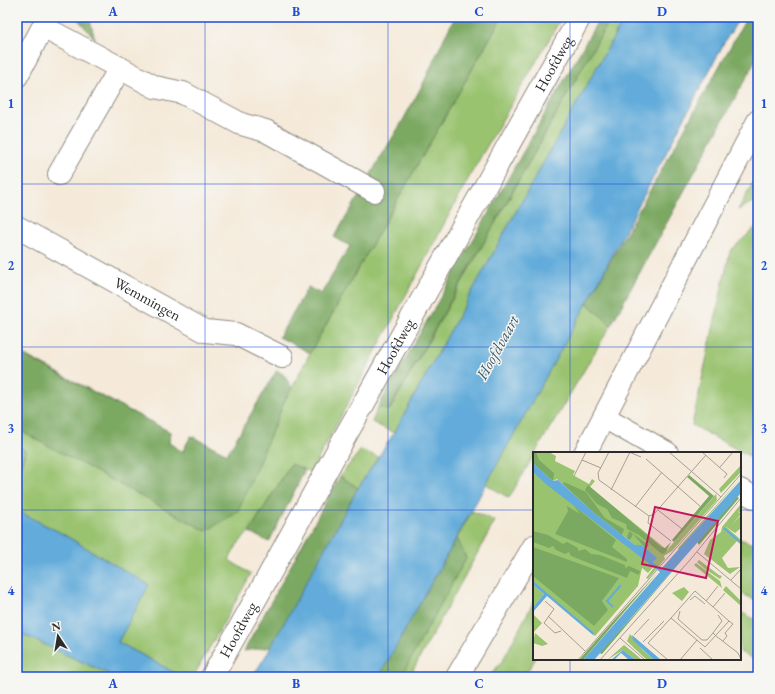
<svg xmlns="http://www.w3.org/2000/svg" width="775" height="694" viewBox="0 0 775 694" font-family="'EB Garamond',serif">
<style>
.green{fill:#9ac370;stroke:#62774e}
.forest{fill:#7ba962;stroke:#536a46}
.water{fill:#62abda;stroke:#466b82}
.lines{fill:none;stroke-linecap:round;stroke-linejoin:round}
.street-casing{stroke:#908a82;stroke-width:24}
.secondary-casing{stroke:#908a82;stroke-width:24}
.street{stroke:#fff;stroke-width:22}
.secondary{stroke:#fff;stroke-width:22}
.grid{fill:none;stroke:#1d4ed8;stroke-width:1;stroke-opacity:0.55}
.labels{text-anchor:middle;stroke-width:3;stroke-linejoin:round;paint-order:stroke}
.street-label{font-size:15px;fill:#2b2b2b;stroke:#f6f6f2}
.water-label{font-size:16px;font-style:italic;fill:#3e5868;stroke:#f6f6f2}
.inset-river{fill:none;stroke:#62abda;stroke-width:2}
.inset-road{fill:none;stroke:#a49e94;stroke-width:1}
.view{fill:#c2185b;fill-opacity:0.15;stroke:#c2185b;stroke-width:2}
.inset-edge{fill:none;stroke:#2b2b2b;stroke-width:2}
.neatline{fill:none;stroke:#1d4ed8;stroke-width:1.5}
.grid-label{font-size:13px;text-anchor:middle;font-weight:bold;fill:#1d4ed8}
</style>
<rect width="100%" height="100%" fill="#f6f6f2"/>
<filter id="ink" filterUnits="userSpaceOnUse"><feTurbulence type="fractalNoise" baseFrequency=".025" numOctaves="2"/><feDisplacementMap in="SourceGraphic" scale="8" xChannelSelector="R" yChannelSelector="G"/><feConvolveMatrix kernelMatrix="1 2 1 2 8 2 1 2 1" color-interpolation-filters="sRGB"/></filter>
<filter id="wash" filterUnits="userSpaceOnUse"><feTurbulence type="fractalNoise" baseFrequency=".012" numOctaves="4" result="noise"/><feDisplacementMap in="SourceGraphic" scale="16" xChannelSelector="R" yChannelSelector="G"/><feGaussianBlur stdDeviation="0.9" result="paint"/><feColorMatrix in="noise" values="0 0 0 0 0 0 0 0 0 0 0 0 0 0 0 0 0 1.4 0 .05"/><feComposite in="paint" operator="in"/></filter>
<g filter="url(#wash)">
<rect width="100%" height="100%" fill="#f5eada"/>
<g class="green">
<path d="M502 17H562L472 172 311 472 291 464 249 532 237 545 229 560 251 574 193 677H163L168 669 140 654 118 642 149 585 61 533 17 511V351L170 432 169 443 182 452 191 436 256 468 285 400 292 388 310 353Z"/>
<path d="M611 17H625L512 219 394 433 372 422 378 407 390 410Z"/>
<path d="M754 181H758V199L738 210Z"/>
<path d="M758 225V461L692 425 730 251Z"/>
<path d="M587 303 611 325 535 453H534V455L509 498 486 484Z"/>
<path d="M361 450 378 457 358 488 340 476Z"/>
<path d="M472 511 495 521 409 677H400L466 558 457 538Z"/>
<path d="M740 539 758 546V601L740 593Z"/>
<path d="M534 601V659H535L531 666 522 677H489L503 660Z"/>
<path d="M740 612 758 621V661L740 652Z"/>
<path d="M17 632 115 677H17Z"/>
</g>
<g class="forest">
<path d="M76 17H89L95 39Z"/>
<path d="M455 17H502L310 353 279 337 308 287 321 294 350 246 334 237 362 191 376 165 402 122 424 82 446 34Z"/>
<path d="M600 17H611L389 410 378 407Z"/>
<path d="M747 17H758V56L611 325 587 303Z"/>
<path d="M17 352 170 432 169 443 183 452 191 436 227 454 277 370 284 375 292 388 285 400 238 512 206 531 17 429Z"/>
<path d="M17 445 26 451 17 477Z"/>
<path d="M291 464 305 470 269 542 249 532Z"/>
<path d="M340 476 358 488 271 647 244 651Z"/>
<path d="M457 538 466 558 401 677H378Z"/>
</g>
<g class="water">
<path d="M625 17H740L724 43 592 294 379 677H252L267 654 358 488 394 433 512 219Z"/>
<path d="M17 511 61 533 149 585 118 642 140 654 183 677H115L17 632Z"/>
</g>
</g>
<g filter="url(#ink)">
<g class="lines">
<g class="street-casing">
<g id="street">
<path d="M43 27 120 68 155 87 183 93 241 124 266 131 374 191"/>
<path d="M17 76 48 17"/>
<path d="M59 174 120 68"/>
<path id="s1" d="M17 227 205 331 236 334 282 357"/>
<path d="M604 417 667 453"/>
<path d="M740 490 758 499"/>
<path id="s2" d="M212 677 268 577 347 433 355 419 580 17"/>
</g>
</g>
<g class="secondary-casing">
<g id="secondary">
<path d="M585 453 758 121"/>
<path d="M457 677 534 546"/>
</g>
</g>
<use href="#street" class="street"/>
<use href="#secondary" class="secondary"/>
</g>
</g>
<path class="grid" d="M205 17V677M388 17V677M570 17V453M17 184H758M17 347H758M17 510H534M740 510H758M570 659V677"/>
<g class="labels">
<g class="street-label">
<text dy="5" stroke="none"><textPath href="#s2" startOffset="702">Hoofdweg</textPath></text>
<text dy="5" stroke="none"><textPath href="#s1" startOffset="149">Wemmingen</textPath></text>
<text dy="5" stroke="none"><textPath href="#s2" startOffset="378">Hoofdweg</textPath></text>
<text dy="5" stroke="none"><textPath href="#s2" startOffset="54">Hoofdweg</textPath></text>
</g>
<g class="water-label">
<text transform="translate(497 347) rotate(-61)" y="6">Hoofdvaart</text>
</g>
</g>
<g transform="translate(533 452)">
<rect width="208" height="208" fill="#f5eada"/>
<path d="M0 0H16L23 4 22 9 42 19 40 23 56 32 59 27 62 29 57 35 134 98 183 42 184 48 139 99 131 104 132 107 115 127 113 126 123 113 120 110 123 106 109 93H102L60 60 24 27 20 29 1 12ZM208 13V20L188 41 186 37ZM0 20 121 114 115 121 109 116 105 134 62 184 0 130ZM208 26 146 98 145 96 146 95ZM208 52V61L204 59 208 62 199 73 208 63V76L202 81 192 74 208 88V93L204 89 189 106 195 116 207 115 197 122 171 102 177 88 188 80 189 75ZM166 108 186 123 189 124 187 127 172 117 164 110ZM163 111 187 129 189 136 161 113ZM0 133 11 142 0 155ZM193 134 208 149V154L190 138ZM151 135 156 140 149 149 139 141ZM0 162 9 171 0 181ZM2 181 15 192 9 194 0 191ZM97 182 110 198 121 208H114L102 197 94 189ZM91 193 101 201 109 208H103L90 198 74 208Z" fill="#9ac370"/>
<path d="M0 0H3L6 8 21 21 20 29 1 12ZM156 23 181 44 141 90 139 88 176 44 154 25ZM31 30 53 40 72 66 91 77 89 83 60 60 30 32ZM55 33 128 95 132 96 138 90 132 101 129 102 106 83 94 77 93 72 79 66 74 57 64 52 52 38ZM204 45 206 46 166 93 164 90ZM34 54 47 62 41 54 83 88 79 95 94 107V110L22 82 35 59ZM0 79 15 83 30 92 34 90 45 96V99L52 97 58 102 67 103 92 113V116L96 114 107 119 106 123 97 119 94 126 38 104 36 100 32 102 23 98 20 94 16 96 0 90ZM96 79 116 93 113 97 100 82 97 88 94 86ZM0 95 86 126 69 149 75 158 61 174 0 124ZM150 107 69 202 66 201 102 162ZM126 119 50 208H46L82 167Z" fill="#7ba962"/>
<path d="M0 6 1 12 20 29 25 28 60 60 102 93H109L117 100 124 106 120 110 128 117 208 28V41L61 208H50L127 120 14 33 0 20ZM0 129 61 181 60 183 14 144 0 160V155L11 142 0 133ZM99 183 128 208H121L100 188ZM90 198 95 202 103 208H96L88 201 81 208H78Z" fill="#62abda"/>
<path class="inset-river" d="M191 76 208 91M80 155 74 149 88 133"/>
<path class="inset-road" d="M76 0 65 21 66 28 116 64 121 62 173 3M96 0 108 5M136 0 188 45M169 0 194 22 191 26M113 7 168 55M49 8 68 16M187 15 200 0M41 24 53 0M78 38 97 0M102 55 129 20M125 58 149 77M116 64 115 71 138 89M164 100 208 137M198 128 208 117M162 139 196 169 172 195 138 166ZM157 148 162 144 172 152M12 149 21 157 11 171 22 181 28 179M173 149 185 134M180 155 192 141M147 159 145 167 169 188H174L180 181M15 164 52 199M101 183 116 167M183 184 180 181 189 169 185 163M183 184 205 201 208 207M87 186 112 208M190 189 194 184 192 181 200 172 196 169M110 190 131 169M167 196 180 208M45 208 208 22M67 208 157 108 208 46M135 208 115 191 138 166M147 208 164 188"/>
<path class="view" d="M122 55 185 69 173 126 109 112Z"/>
<rect width="208" height="208" class="inset-edge"/>
</g>
<rect width="775" height="694" fill="none" stroke="#f6f6f2" stroke-width="44"/>
<g transform="translate(58 636) rotate(348)" stroke="#f6f6f2" stroke-width="3" paint-order="stroke">
<path d="M0-3L7 15L0 10L-7 15Z" fill="#2b2b2b"/>
<text y="-6" font-size="11" font-weight="bold" text-anchor="middle" fill="#2b2b2b">N</text>
</g>
<rect x="22" y="22" width="731" height="650" class="neatline"/>
<g class="grid-label">
<text x="113" y="16">A</text>
<text x="296" y="16">B</text>
<text x="479" y="16">C</text>
<text x="662" y="16">D</text>
<text x="11" y="108">1</text>
<text x="764" y="108">1</text>
<text x="11" y="270">2</text>
<text x="764" y="270">2</text>
<text x="11" y="433">3</text>
<text x="764" y="433">3</text>
<text x="11" y="595">4</text>
<text x="764" y="595">4</text>
<text x="113" y="688">A</text>
<text x="296" y="688">B</text>
<text x="479" y="688">C</text>
<text x="662" y="688">D</text>
</g>
</svg>
